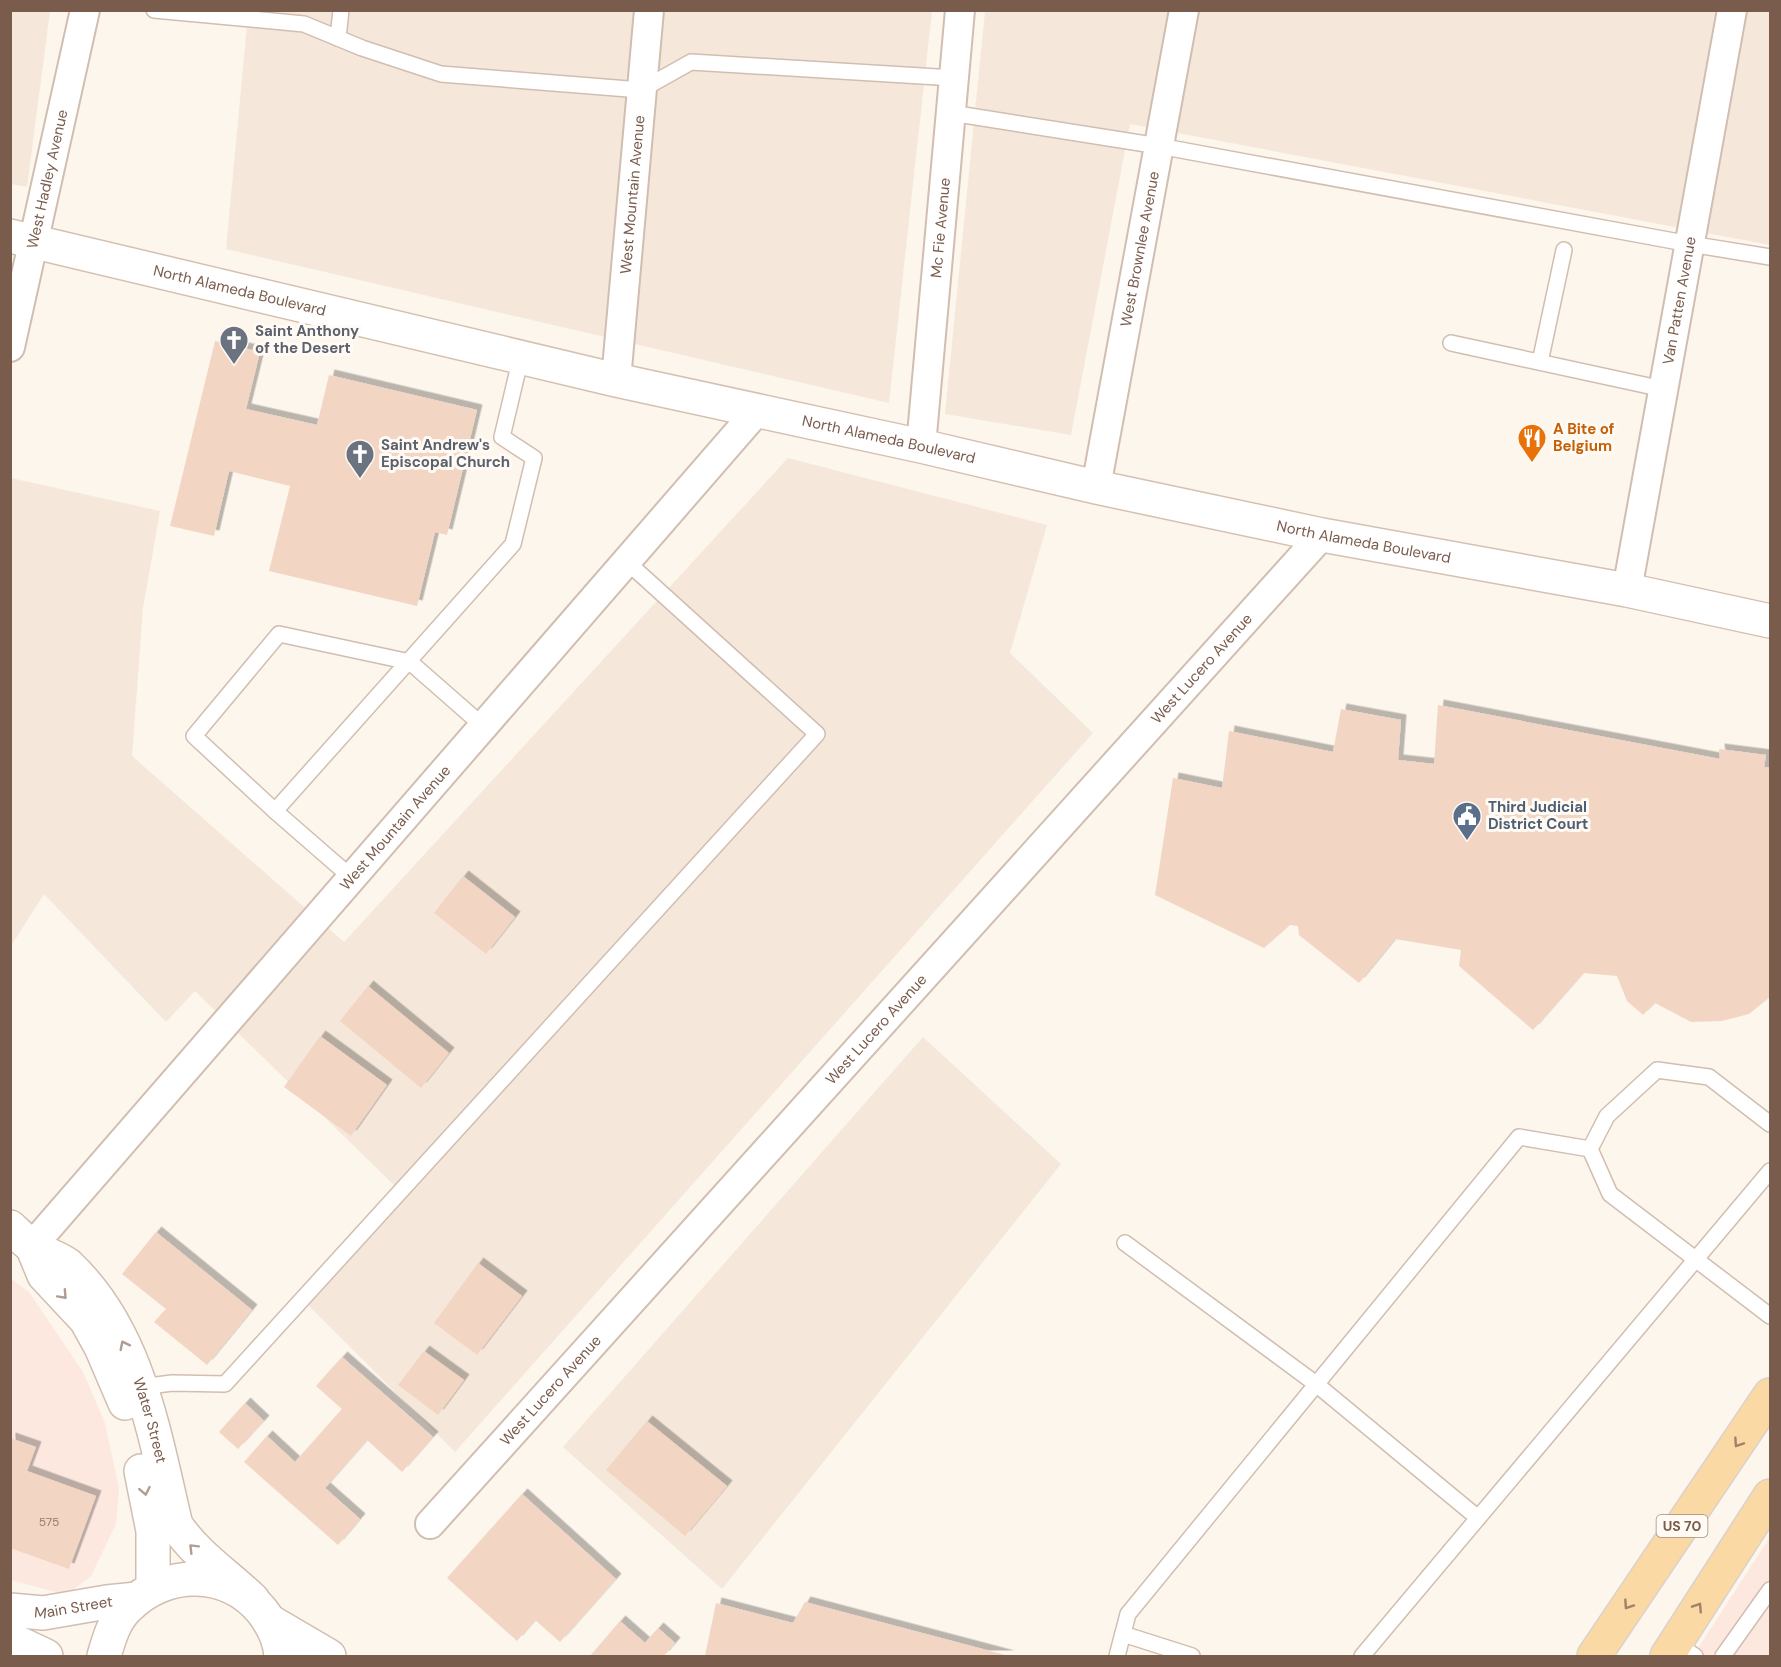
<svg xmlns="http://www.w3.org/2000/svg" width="1781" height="1667" viewBox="0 0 1781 1667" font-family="'DM Sans',sans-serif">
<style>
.residential{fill:#f5e8da}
.commercial{fill:#fde8e0}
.building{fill:#f3d5c3;filter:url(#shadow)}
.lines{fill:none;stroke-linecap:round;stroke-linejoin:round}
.service-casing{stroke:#d1beb0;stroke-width:18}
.minor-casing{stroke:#d1beb0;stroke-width:32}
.tertiary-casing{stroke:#d1beb0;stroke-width:36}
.secondary-casing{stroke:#d6c0b0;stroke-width:36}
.primary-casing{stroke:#dad1cd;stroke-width:36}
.service{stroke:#fff;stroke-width:15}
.minor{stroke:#fff;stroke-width:28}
.tertiary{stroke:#fff;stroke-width:33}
.secondary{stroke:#fff;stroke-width:33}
.primary{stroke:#fbd9a5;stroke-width:33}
.oneway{stroke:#af9d94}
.oneway2{stroke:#a18267}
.labels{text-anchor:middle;stroke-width:6;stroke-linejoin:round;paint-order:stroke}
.number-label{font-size:12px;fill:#987a6a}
.shield{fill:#fffaf3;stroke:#a28b7f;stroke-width:1.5}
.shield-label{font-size:14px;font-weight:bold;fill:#7a5c4d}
.street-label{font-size:15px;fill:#7a5c4d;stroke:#fffaf3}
.worship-label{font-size:15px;font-weight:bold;fill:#5b616d;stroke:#fffaf3;text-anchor:start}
.food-label{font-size:15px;font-weight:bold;fill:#c56008;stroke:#fffaf3;text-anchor:start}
.service-label{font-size:15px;font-weight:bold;fill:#4e5e75;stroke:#fffaf3;text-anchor:start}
</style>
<defs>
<filter id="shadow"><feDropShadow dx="5.5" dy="-5.5" stdDeviation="0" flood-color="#0004"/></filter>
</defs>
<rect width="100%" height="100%" fill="#fdf6ec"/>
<g class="residential">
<path d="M11 10 50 11 27 187 11 184Z"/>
<path d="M233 11H932L889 403 226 249 248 14Z"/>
<path d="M985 11H1770V245L1130 124 1071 435 945 414Z"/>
<path d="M788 458 1047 525 1010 653 1093 733 455 1452 305 1302 399 1190 195 991 166 1022 44 894 11 946V478L160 511 143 608 132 756 344 942Z"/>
<path d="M923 1037 1061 1164 722 1589 563 1447Z"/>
</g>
<g class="commercial">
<path d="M10 1278 29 1292 83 1372 105 1423 119 1488 116 1524 91 1576 66 1595 11 1580Z"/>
<path d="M1770 1537V1656H1693Z"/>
</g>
<g class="building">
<path d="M215 341 260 352 246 409 317 425 329 375 477 410 447 535 435 532 417 606 269 571 290 486 229 471 214 536 170 526Z"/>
<path d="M1438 705 1720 759 1719 749 1766 755 1764 767 1770 768V997L1749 1014 1722 1021 1691 1022 1655 1003 1643 1015 1627 1001 1617 976 1583 973 1533 1030 1459 966 1461 950 1395 939 1359 983 1299 935 1298 926 1290 925 1264 948 1155 895 1173 778 1222 788 1229 731 1333 752 1341 709 1401 720 1398 760 1434 764Z"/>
<path d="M463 876 515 917 486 954 434 913Z"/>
<path d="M368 986 449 1053 421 1088 340 1021Z"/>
<path d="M320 1036 387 1085 351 1136 284 1087Z"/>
<path d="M156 1232 252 1310 207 1365 154 1322 166 1309 122 1274Z"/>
<path d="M478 1263 522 1296 477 1355 434 1323Z"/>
<path d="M424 1351 464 1380 438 1415 398 1385Z"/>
<path d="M342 1357 433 1437 402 1472 367 1440 325 1488 360 1519 338 1545 244 1462 267 1436 295 1462 342 1409 316 1386Z"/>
<path d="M245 1403 264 1421 238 1449 219 1432Z"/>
<path d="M647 1421 727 1486 685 1536 606 1470Z"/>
<path d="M10 1438 36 1447 27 1471 96 1496 69 1569 10 1548Z"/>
<path d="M522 1494 616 1579 560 1642 535 1620 517 1641 447 1578Z"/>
<path d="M805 1602 1009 1656H705L716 1603 793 1623Z"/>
<path d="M620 1621 645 1643 658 1628 675 1643 664 1656H590Z"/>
</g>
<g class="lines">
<g class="service-casing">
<g id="service">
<path d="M154 10 304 24 362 48 441 74 641 90 691 62 954 78"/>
<path d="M338 38 341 10"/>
<path d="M951 113 1159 146 1690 244 1770 257"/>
<path d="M1451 343 1663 389"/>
<path d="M1540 362 1564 250"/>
<path d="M275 811 513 544 534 458 502 437 521 357"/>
<path d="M352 878 275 811 194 736 279 634 410 662 483 726"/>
<path d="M1770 1124 1709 1077 1657 1070 1607 1116 1590 1149 1610 1194 1770 1316"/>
<path d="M1125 1243 1316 1384 1478 1518"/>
<path d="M141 1387 172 1383 225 1384 817 734 626 561"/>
<path d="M1123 1634 1192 1656"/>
<path d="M1675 1643 1695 1656"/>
<path d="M1117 1656 1128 1614 1519 1137 1590 1149"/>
<path d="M1362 1656 1770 1171"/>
<path d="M1723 1656 1770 1590"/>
</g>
</g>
<g class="minor-casing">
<g id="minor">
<path id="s1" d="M10 347 85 10"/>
<path id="s2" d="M616 380 649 10"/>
<path id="s3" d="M921 446 960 10"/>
<path id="s4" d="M1096 487 1184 10"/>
<path id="s5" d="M1627 590 1732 10"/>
<path id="s6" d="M32 1246 757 411"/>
<path id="s7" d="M430 1524 1322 535"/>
</g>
</g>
<g class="tertiary-casing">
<g id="tertiary">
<path id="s8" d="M10 1227C18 1234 26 1243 35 1248 45 1254 59 1258 68 1265 139 1332 154 1434 176 1525 196 1555 227 1575 253 1600"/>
<path d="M32 1246 44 1275 86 1320 101 1347 125 1403"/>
<path d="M141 1471 153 1531V1588"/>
<path id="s9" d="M10 1610 43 1613 107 1602 137 1599"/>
<path d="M271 1622 329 1656"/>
<path d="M10 1639 46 1656"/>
<path d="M104 1656C109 1639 114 1620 128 1607 166 1569 227 1569 262 1611 272 1624 280 1640 281 1656"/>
</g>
</g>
<g class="secondary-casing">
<g id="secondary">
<path id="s10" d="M10 236 616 380 921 446 1096 487 1322 535 1627 590 1770 621"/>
</g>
</g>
<g class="primary-casing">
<g id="primary">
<path d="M1594 1656 1770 1395"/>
<path d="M1667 1656 1770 1496"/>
</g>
</g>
<use href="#service" class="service"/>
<use href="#minor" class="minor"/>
<use href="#tertiary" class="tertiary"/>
<use href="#secondary" class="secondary"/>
<use href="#primary" class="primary"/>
</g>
<defs><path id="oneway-chevron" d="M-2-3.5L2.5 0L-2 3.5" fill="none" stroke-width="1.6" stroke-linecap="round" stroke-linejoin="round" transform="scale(1.5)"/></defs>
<g class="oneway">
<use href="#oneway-chevron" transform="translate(63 1295) rotate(47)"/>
<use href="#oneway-chevron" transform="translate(124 1345) rotate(-117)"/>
<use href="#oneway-chevron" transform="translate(145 1491) rotate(79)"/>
<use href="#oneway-chevron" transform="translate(193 1548) rotate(-135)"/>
</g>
<g class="oneway2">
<use href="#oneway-chevron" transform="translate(1738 1443) rotate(124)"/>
<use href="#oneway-chevron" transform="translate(1628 1605) rotate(124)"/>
<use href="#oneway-chevron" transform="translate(1698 1607) rotate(-57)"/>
</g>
<defs>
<g id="church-pin" transform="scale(1.5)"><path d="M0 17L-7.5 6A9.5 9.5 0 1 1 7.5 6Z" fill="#6b7280" stroke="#fffaf3"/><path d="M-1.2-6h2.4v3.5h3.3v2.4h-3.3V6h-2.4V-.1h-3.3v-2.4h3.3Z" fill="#fff"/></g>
<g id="restaurant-pin" transform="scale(1.5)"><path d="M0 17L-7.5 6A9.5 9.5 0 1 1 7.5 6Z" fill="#e8710a" stroke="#fffaf3"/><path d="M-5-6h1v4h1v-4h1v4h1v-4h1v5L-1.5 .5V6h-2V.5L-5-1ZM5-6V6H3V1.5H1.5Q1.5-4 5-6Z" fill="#fff"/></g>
<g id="civic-pin" transform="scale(1.5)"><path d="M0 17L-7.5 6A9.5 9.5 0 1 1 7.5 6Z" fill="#5c6f8a" stroke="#fffaf3"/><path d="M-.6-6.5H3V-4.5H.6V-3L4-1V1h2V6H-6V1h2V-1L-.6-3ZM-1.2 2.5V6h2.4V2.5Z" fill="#fff"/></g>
</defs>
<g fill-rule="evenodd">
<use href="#church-pin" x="234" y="340"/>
<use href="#restaurant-pin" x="1532" y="438"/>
<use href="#church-pin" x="360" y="454"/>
<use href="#civic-pin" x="1467" y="816"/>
</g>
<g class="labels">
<g class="number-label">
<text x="49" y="1526">575</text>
</g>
<rect class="shield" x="1656.5" y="1515" width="51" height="22" rx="4.5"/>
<g class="shield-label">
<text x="1682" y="1531">US 70</text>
</g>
<g class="street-label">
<text dy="5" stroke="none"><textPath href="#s1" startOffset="172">West Hadley Avenue</textPath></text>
<text dy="5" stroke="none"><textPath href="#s2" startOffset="186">West Mountain Avenue</textPath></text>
<text dy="5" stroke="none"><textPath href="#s3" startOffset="219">Mc Fie Avenue</textPath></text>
<text dy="5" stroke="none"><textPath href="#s4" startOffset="242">West Brownlee Avenue</textPath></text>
<text dy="5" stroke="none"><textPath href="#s10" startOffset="236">North Alameda Boulevard</textPath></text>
<text dy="5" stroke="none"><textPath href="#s5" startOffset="294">Van Patten Avenue</textPath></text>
<text dy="5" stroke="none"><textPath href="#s10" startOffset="902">North Alameda Boulevard</textPath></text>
<text dy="5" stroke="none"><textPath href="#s10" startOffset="1388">North Alameda Boulevard</textPath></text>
<text dy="5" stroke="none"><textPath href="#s7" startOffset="1152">West Lucero Avenue</textPath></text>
<text dy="5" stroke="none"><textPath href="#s6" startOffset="554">West Mountain Avenue</textPath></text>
<text dy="5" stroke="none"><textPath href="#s7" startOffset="666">West Lucero Avenue</textPath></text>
<text dy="5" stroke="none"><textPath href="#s7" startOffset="180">West Lucero Avenue</textPath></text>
<text dy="5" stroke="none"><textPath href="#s8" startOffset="248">Water Street</textPath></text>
<text dy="5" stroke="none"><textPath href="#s9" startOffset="64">Main Street</textPath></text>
</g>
<g class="worship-label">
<text x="255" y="336">Saint Anthony<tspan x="255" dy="17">of the Desert</tspan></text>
<text x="381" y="450">Saint Andrew's<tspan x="381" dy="17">Episcopal Church</tspan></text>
</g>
<g class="food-label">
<text x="1553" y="434">A Bite of<tspan x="1553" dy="17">Belgium</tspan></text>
</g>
<g class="service-label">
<text x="1488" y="812">Third Judicial<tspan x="1488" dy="17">District Court</tspan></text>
</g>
</g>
<rect width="1781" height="1667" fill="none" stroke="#7a5c4d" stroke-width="24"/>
</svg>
